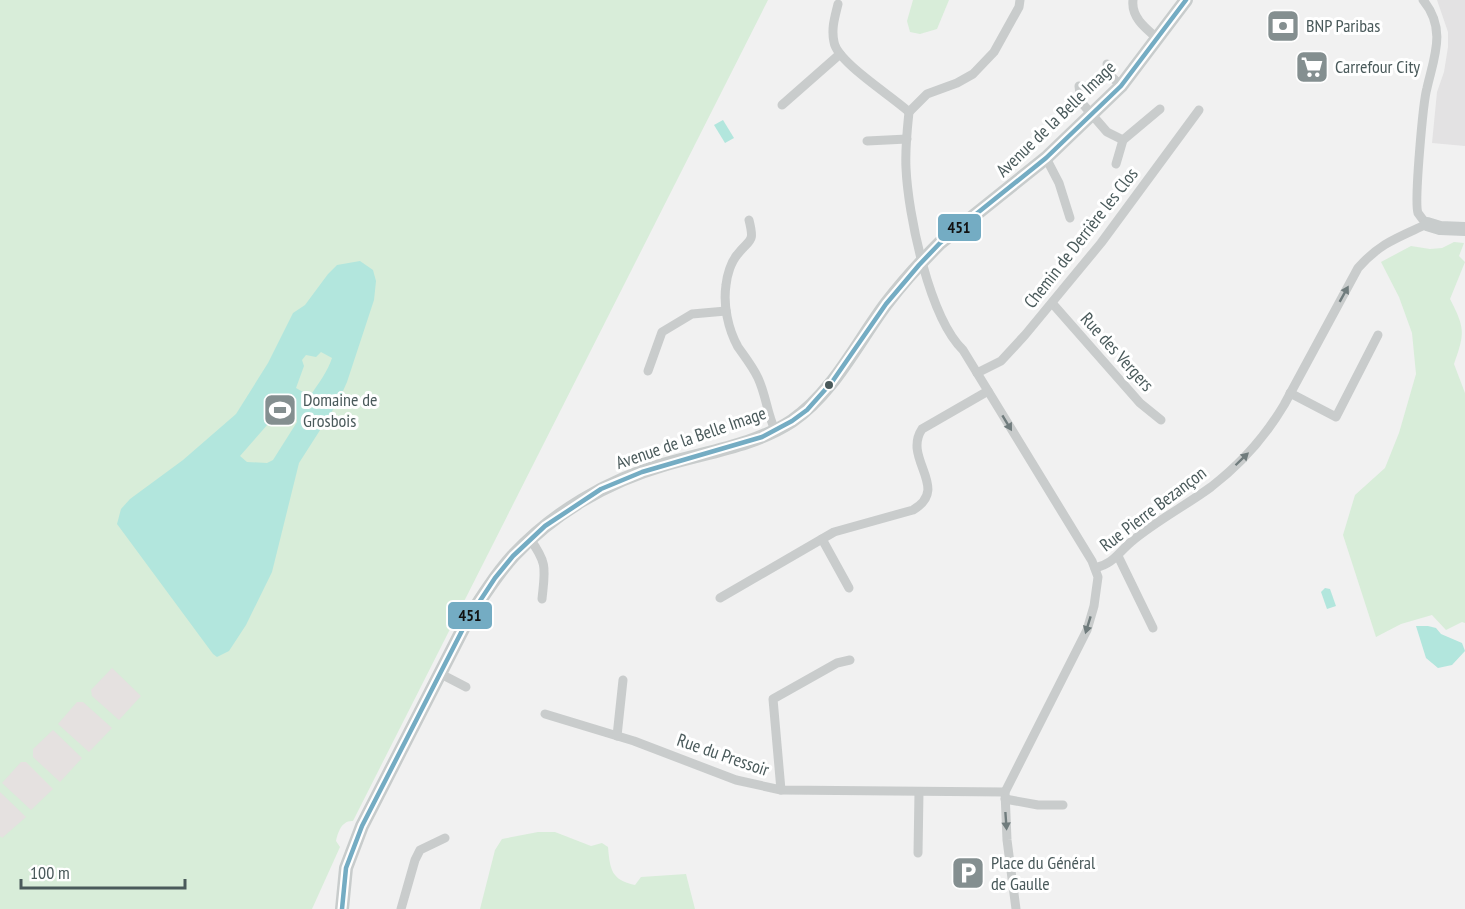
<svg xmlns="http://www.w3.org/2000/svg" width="1465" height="909" viewBox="0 0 1465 909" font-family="'PT Sans Narrow',sans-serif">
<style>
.education{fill:#e3e2e3}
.green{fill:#d8edd9}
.sand{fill:#e5e1e0}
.water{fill:#b2e6dd;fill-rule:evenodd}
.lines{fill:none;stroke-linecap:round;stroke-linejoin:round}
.street{stroke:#c9cccc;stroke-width:9}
.secondary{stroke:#c8cccc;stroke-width:14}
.bus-1-casing{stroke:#fff;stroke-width:9}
.bus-1{stroke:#74acc3;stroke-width:4.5}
.oneway{fill:#707c7d}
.bus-dot{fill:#4a5a5b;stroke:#fff;stroke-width:2}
.labels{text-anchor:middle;stroke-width:6;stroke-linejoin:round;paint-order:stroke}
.poi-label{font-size:18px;fill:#4a5a5b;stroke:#fff;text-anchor:start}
.street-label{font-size:18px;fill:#4a5a5b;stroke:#fff}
.line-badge{stroke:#fff;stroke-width:2}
.pale-badge-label{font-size:16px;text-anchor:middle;font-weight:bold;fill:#111}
</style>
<rect width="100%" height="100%" fill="#f1f1f1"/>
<path class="education" d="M1437 0H1465V146L1432 143 1437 92 1444 72 1448 47V32Z"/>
<g class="green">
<path d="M0 0H768L353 821C342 820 338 832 336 841L340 847 312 909H0Z"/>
<path d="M913 0H949L937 29 920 34 910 32 907 21Z"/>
<path d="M1454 242 1464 243 1459 256 1465 262 1450 299C1465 328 1465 333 1454 364L1465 393V623L1462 622 1446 630 1432 615 1401 624 1376 637 1343 535 1355 495 1385 468 1399 433 1416 374 1412 333 1399 297 1381 262 1411 246 1430 249 1442 248Z"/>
<path d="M538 832H555L591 846 602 843 608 847C610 869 611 880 635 885L641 877 686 874 695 909H480L495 850 502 839Z"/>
</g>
<g class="sand">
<path d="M112 668 141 696 119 720 92 696 91 690Z"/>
<path d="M77 702H83L112 728 89 752 58 724Z"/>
<path d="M53 730 82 758 60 782 33 757V749Z"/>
<path d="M21 762H26L53 789 31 810 2 783Z"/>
<path d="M0 792 26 817 2 838 0 836Z"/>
</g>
<g class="water">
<path d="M723 120 734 138 725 143 714 125Z"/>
<path d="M360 261 373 270 376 281 374 300 347 382 338 402 299 463 272 572 246 625 229 651 217 657 213 654 117 524 121 509 130 499 183 460 236 414 268 363 293 313 305 305 328 274 337 265ZM321 352 332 358C328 371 318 384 310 396L296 388 304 366 302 360 306 355 316 357ZM281 403 296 408 297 422 273 460 267 463 247 462 240 456 268 424 274 408Z"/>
<path d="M1325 588 1330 589 1336 606 1327 609 1321 592Z"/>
<path d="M1416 626H1428L1436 628 1441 634 1462 643 1465 651 1452 665 1438 668 1426 658Z"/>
</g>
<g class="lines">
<g class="street">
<path d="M1133 0C1131 17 1145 28 1157 38"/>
<path d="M838 4C835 17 831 28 834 42 837 62 892 96 909 112"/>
<path d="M1107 64 1111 76 1121 86"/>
<path d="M1079 86 1081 102 1107 132 1123 140"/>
<path d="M782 105 840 54"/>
<path d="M909 112C907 131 905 149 906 168 908 214 929 317 963 350L1092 561 1098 577 1094 606 1087 630 1005 792 1007 840 1016 909"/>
<path d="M909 112 927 94 957 83 973 74 994 52 1019 7 1020 0"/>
<path d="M867 141 907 139"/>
<path d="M1046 158 1059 183 1070 218"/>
<path d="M1116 164 1123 140 1160 109"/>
<path d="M749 220C755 244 750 238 737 255 731 262 727 275 726 285 723 305 728 329 738 347 745 357 753 367 758 378 766 395 767 413 775 430"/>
<path d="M1052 303 1140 403 1161 420"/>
<path d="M648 371 662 332 692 314 726 311"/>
<path d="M977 373 1001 361 1025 335 1101 243 1199 110"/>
<path d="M1290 393 1336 417 1378 335"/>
<path d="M530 539C548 564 545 569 542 599"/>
<path d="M822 539 849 588"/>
<path d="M1118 556 1153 628"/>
<path d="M1095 568C1113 564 1118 553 1131 542 1156 521 1185 506 1211 487 1241 464 1265 437 1284 405L1358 268C1380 243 1397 238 1427 224 1424 221 1420 216 1418 213 1414 203 1423 102 1427 88 1434 57 1447 29 1423 0"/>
<path d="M720 598 834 532 913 510C951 488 902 459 922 429L988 391"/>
<path d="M439 673 466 687"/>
<path d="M545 714 634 741 736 780 781 790 1005 792"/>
<path d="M617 736 623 680"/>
<path d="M781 790 773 699 837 663 850 660"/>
<path d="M1005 799 1038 805H1063"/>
<path d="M918 853 919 792"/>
<path d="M401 909 415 860 420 850 445 838"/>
</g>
<g class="secondary">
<path d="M1427 224 1440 228 1465 229"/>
<path d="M342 909 346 868 362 826 468 619C482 597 496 575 513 556 553 513 607 481 663 465 706 452 754 446 792 421 833 393 857 343 886 304 902 283 921 262 940 243L1046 158 1121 86 1186 0"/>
</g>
<g class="bus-1-casing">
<path id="bus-1" d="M342 909 346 868 362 826 468 619 495 578 513 556 545 526 601 489 642 472 762 437 792 421 807 410 832 382 886 304 919 265 940 243 1046 158 1121 86 1186 0"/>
</g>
<use href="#bus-1" class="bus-1"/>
</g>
<defs><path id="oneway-solid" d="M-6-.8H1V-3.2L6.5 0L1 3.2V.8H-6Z" transform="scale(1.5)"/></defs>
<g class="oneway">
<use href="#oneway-solid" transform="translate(1344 294) rotate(-61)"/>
<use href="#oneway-solid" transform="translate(1007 423) rotate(59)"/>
<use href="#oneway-solid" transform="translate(1242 459) rotate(-44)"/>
<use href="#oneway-solid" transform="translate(1088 625) rotate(107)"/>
<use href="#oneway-solid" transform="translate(1006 821) rotate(86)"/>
</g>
<defs>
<g id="bank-square" transform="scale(1.725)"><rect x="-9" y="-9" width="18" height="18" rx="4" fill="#848f90" stroke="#fff"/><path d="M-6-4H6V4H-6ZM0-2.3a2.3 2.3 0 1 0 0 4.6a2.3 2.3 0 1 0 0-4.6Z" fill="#fff"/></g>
<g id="supermarket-square" transform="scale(1.725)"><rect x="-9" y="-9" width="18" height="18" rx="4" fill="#848f90" stroke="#fff"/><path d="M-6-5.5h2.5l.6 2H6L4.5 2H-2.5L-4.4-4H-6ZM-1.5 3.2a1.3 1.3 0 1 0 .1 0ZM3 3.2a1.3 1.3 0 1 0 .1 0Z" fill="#fff"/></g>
<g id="stadium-square" transform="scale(1.725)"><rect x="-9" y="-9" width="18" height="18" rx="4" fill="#848f90" stroke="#fff"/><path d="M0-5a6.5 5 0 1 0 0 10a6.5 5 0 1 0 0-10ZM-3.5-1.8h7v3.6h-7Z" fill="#fff"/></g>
<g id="parking-square" transform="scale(1.725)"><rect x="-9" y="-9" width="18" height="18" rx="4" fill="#848f90" stroke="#fff"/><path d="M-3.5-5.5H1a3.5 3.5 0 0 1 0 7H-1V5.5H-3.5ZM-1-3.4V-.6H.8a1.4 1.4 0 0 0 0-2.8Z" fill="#fff"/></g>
</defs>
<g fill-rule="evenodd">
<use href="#bank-square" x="1283" y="26"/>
<use href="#supermarket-square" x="1312" y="67"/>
<use href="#stadium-square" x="280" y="410"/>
<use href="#parking-square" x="968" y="873"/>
</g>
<circle class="bus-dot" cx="829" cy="385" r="5"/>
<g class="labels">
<g class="poi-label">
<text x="1306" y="32">BNP Paribas</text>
<text x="1335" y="73">Carrefour City</text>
<text x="303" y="406">Domaine de<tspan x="303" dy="21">Grosbois</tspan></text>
<text x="991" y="869">Place du Général<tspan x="991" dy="21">de Gaulle</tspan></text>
</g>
<g class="street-label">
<text transform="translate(1056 119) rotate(-44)" y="6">Avenue de la Belle Image</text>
<text transform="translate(1081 238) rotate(-52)" y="6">Chemin de Derrière les Clos</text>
<text transform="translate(1117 352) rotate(48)" y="6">Rue des Vergers</text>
<text transform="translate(691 438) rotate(-19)" y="6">Avenue de la Belle Image</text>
<text transform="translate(1153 509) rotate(-37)" y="6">Rue Pierre Bezançon</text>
<text transform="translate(723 755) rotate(19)" y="6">Rue du Pressoir</text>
</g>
</g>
<g class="line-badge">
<rect x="937" y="213" width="45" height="29" rx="6" fill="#74acc3"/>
<rect x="447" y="601" width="46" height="29" rx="6" fill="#74acc3"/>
</g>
<g class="pale-badge-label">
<text x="959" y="233">451</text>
<text x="470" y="621">451</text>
</g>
<path d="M21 879v9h164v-9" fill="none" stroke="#4a5a5b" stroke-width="3"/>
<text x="30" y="879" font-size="18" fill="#4a5a5b" stroke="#ffffff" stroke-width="4.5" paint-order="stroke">100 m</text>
</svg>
